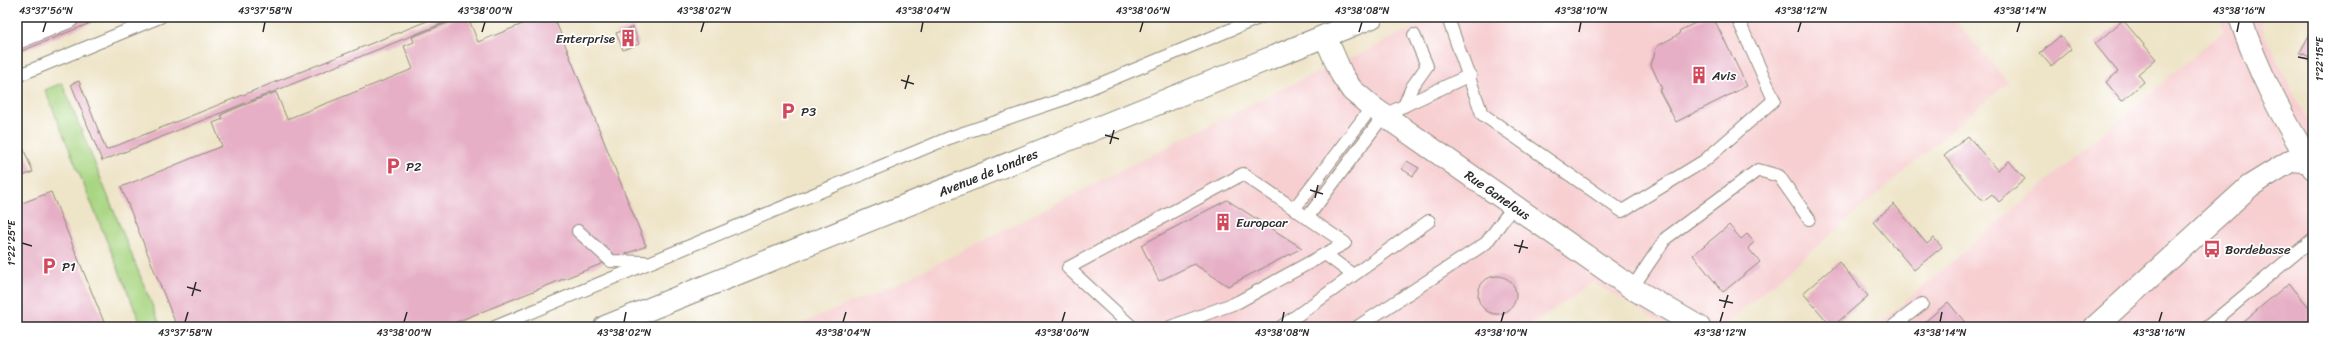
<svg xmlns="http://www.w3.org/2000/svg" width="2330" height="344" viewBox="0 0 2330 344" font-family="Sriracha,sans-serif">
<style>
.built{fill:#f7cfd1}
.green{fill:#a8d582;stroke:#6a8056}
.building{fill:#e6afc5}
.lines{fill:none;stroke-linecap:round;stroke-linejoin:round}
.lane-casing{stroke:#8c887a;stroke-width:14}
.street-casing{stroke:#8c887a;stroke-width:24}
.lane{stroke:#fff;stroke-width:12}
.street{stroke:#fff;stroke-width:22}
.ticks{fill:none;stroke:#2b2b2b;stroke-width:1.5}
.labels{text-anchor:middle;stroke-width:3.5;stroke-linejoin:round;paint-order:stroke}
.poi-label{font-size:13px;fill:#2b2b2b;stroke:#fff;text-anchor:start}
.street-label{font-size:13px;fill:#2b2b2b;stroke:#fff}
.neatline{fill:none;stroke:#2b2b2b;stroke-width:1.5}
.ticks-label{font-size:10px;text-anchor:middle;fill:#2b2b2b}
</style>
<rect width="100%" height="100%" fill="#fff"/>
<filter id="ink" filterUnits="userSpaceOnUse"><feTurbulence type="fractalNoise" baseFrequency=".025" numOctaves="2"/><feDisplacementMap in="SourceGraphic" scale="8" xChannelSelector="R" yChannelSelector="G"/><feConvolveMatrix kernelMatrix="1 2 1 2 8 2 1 2 1" color-interpolation-filters="sRGB"/></filter>
<filter id="wash" filterUnits="userSpaceOnUse"><feTurbulence type="fractalNoise" baseFrequency=".012" numOctaves="4" result="noise"/><feDisplacementMap in="SourceGraphic" scale="16" xChannelSelector="R" yChannelSelector="G"/><feGaussianBlur stdDeviation="0.9" result="paint"/><feColorMatrix in="noise" values="0 0 0 0 0 0 0 0 0 0 0 0 0 0 0 0 0 1.4 0 .05"/><feComposite in="paint" operator="in"/></filter>
<g filter="url(#wash)">
<rect width="100%" height="100%" fill="#eee4c8"/>
<g class="built">
<path d="M1432 17H1959L1955 21 2008 82 1724 326 1725 327H1669L1592 282 1528 327H792L901 282 1291 84 1367 51Z"/>
<path d="M2219 17H2260L2265 36 2296 99 2313 126V327H1875L2223 31Z"/>
</g>
<path class="green" d="M62 83 161 327H142L45 90Z"/>
<g id="blocks">
<g class="building">
<path d="M17 17H105L17 53Z"/>
<path d="M437 17H458L102 161 71 84 79 81 106 150Z"/>
<path d="M462 17H468L478 42 540 17H554L646 246 444 327H177L121 187 222 146 213 123 223 119 221 115 227 112 276 92 287 119 413 69 404 46 414 42 412 37Z"/>
<path d="M1707 17H1713L1747 86 1676 122 1659 90 1662 89 1651 65 1657 46 1680 34 1679 31Z"/>
<path d="M2123 20 2156 59 2138 74 2144 82 2122 101 2106 82 2118 72 2095 44Z"/>
<path d="M633 27 639 44 623 50 616 33Z"/>
<path d="M2313 28V59L2300 52Z"/>
<path d="M2060 36 2071 49 2051 66 2040 53Z"/>
<path d="M17 133 33 172 17 178Z"/>
<path d="M1968 136 1997 170 2009 161 2025 179 1999 202 1992 194 1983 201 1944 156Z"/>
<path d="M1407 161 1419 168 1413 176 1402 169Z"/>
<path d="M51 192 106 327H17V205Z"/>
<path d="M1227 200 1302 248 1228 286 1194 264 1159 281 1141 245Z"/>
<path d="M1894 204 1927 244 1934 238 1942 247 1914 270 1873 222Z"/>
<path d="M1729 225 1741 239 1747 234 1754 242 1748 248 1760 262 1723 292 1693 255Z"/>
<path d="M1839 262 1868 296 1832 327 1803 293Z"/>
<circle cx="1497" cy="295" r="19"/>
<path d="M2289 283 2313 312V327H2237Z"/>
<path d="M1948 302 1969 327H1919Z"/>
</g>
</g>
</g>
<g filter="url(#ink)">
<use href="#blocks" fill-opacity="0" stroke="#8c887a" stroke-width="1"/>
<g class="lines">
<g class="lane-casing">
<g id="lane">
<path d="M1450 24 1482 114 1622 211 1704 161 1774 100 1737 17"/>
<path d="M17 76 160 17"/>
<path d="M1404 106 1412 87 1427 66 1414 35"/>
<path d="M1294 209 1372 107"/>
<path d="M1307 218 1384 115 1470 75"/>
<path d="M578 231 611 261 644 262"/>
<path d="M1325 254 1353 275"/>
<path d="M1632 288 1666 238 1758 170 1779 176 1809 219"/>
<path d="M495 327 949 138 1064 99 1261 17"/>
<path d="M1132 327 1068 268 1243 174 1345 243 1238 302 1170 327"/>
<path d="M1281 327 1429 221"/>
<path d="M1357 327 1486 243 1513 207"/>
<path d="M1892 327 1922 304"/>
<path d="M2207 327 2313 239"/>
</g>
</g>
<g class="street-casing">
<g id="street">
<path d="M2240 17C2257 71 2284 120 2313 168"/>
<path d="M17 18 20 17"/>
<path id="s1" d="M1325 36 1342 75 1352 90 1372 107 1632 288 1699 327"/>
<path d="M17 38 68 17"/>
<path id="s2" d="M605 327 1372 17"/>
<path d="M2095 327 2250 186 2292 160 2313 162"/>
</g>
</g>
<use href="#lane" class="lane"/>
<use href="#street" class="street"/>
</g>
</g>
<path class="ticks" d="M43 32 46 22M263 32 265 22M482 32 485 22M701 32 704 22M921 32 923 22M1140 32 1143 22M1359 32 1362 22M1579 32 1581 22M1798 32 1801 22M2017 32 2020 22M2237 32 2239 22M2298 57 2308 59M901 80 914 84M905 89 909 75M1105 135 1119 139M1110 144 1114 130M1310 190 1323 194M1315 198 1318 185M22 243 32 246M1514 245 1528 248M1519 253 1523 240M187 287 201 291M192 296 196 282M1719 300 1733 303M1724 308 1728 295M185 322 188 312M404 322 407 312M624 322 626 312M843 322 846 312M1062 322 1065 312M1282 322 1284 312M1501 322 1504 312M1720 322 1723 312M1940 322 1942 312M2159 322 2162 312"/>
<defs>
<g id="building-bare" transform="scale(1.38)"><path d="M-4-6H4V6H1V3H-1V6H-4ZM-2.5-4.3h1.7v1.8h-1.7ZM.8-4.3h1.7v1.8H.8ZM-2.5-1h1.7V.8h-1.7ZM.8-1h1.7V.8H.8Z" fill="#d1495b" stroke="#fff" stroke-width="2.5" paint-order="stroke"/></g>
<g id="parking-bare" transform="scale(1.38)"><path d="M-3.5-5.5H1a3.5 3.5 0 0 1 0 7H-1V5.5H-3.5ZM-1-3.4V-.6H.8a1.4 1.4 0 0 0 0-2.8Z" fill="#d1495b" stroke="#fff" stroke-width="2.5" paint-order="stroke"/></g>
<g id="bus-bare" transform="scale(1.38)"><path d="M-5-6H5V4H4V6H2V4H-2V6H-4V4H-5ZM-3.5-4V0h7V-4ZM-3.5 1.2v1.5H-2V1.2ZM2 1.2v1.5H3.5V1.2Z" fill="#d1495b" stroke="#fff" stroke-width="2.5" paint-order="stroke"/></g>
</defs>
<g fill-rule="evenodd">
<use href="#building-bare" x="628" y="38"/>
<use href="#building-bare" x="1699" y="75"/>
<use href="#parking-bare" x="788" y="111"/>
<use href="#parking-bare" x="393" y="166"/>
<use href="#building-bare" x="1223" y="222"/>
<use href="#bus-bare" x="2212" y="249"/>
<use href="#parking-bare" x="49" y="266"/>
</g>
<g class="labels">
<g class="poi-label">
<text x="615" y="43" text-anchor="end">Enterprise</text>
<text x="1712" y="80">Avis</text>
<text x="801" y="116">P3</text>
<text x="406" y="171">P2</text>
<text x="1236" y="227">Europcar</text>
<text x="2225" y="254">Bordebasse</text>
<text x="62" y="271">P1</text>
</g>
<g class="street-label">
<text dy="5" stroke="none"><textPath href="#s2" startOffset="413">Avenue de Londres</textPath></text>
<text dy="5" stroke="none"><textPath href="#s1" startOffset="240">Rue Ganelous</textPath></text>
</g>
</g>
<rect width="2330" height="344" fill="none" stroke="#fff" stroke-width="44"/>
<rect x="22" y="22" width="2286" height="300" class="neatline"/>
<g class="ticks-label">
<text x="46" y="14">43°37'56"N</text>
<text x="265" y="14">43°37'58"N</text>
<text x="485" y="14">43°38'00"N</text>
<text x="704" y="14">43°38'02"N</text>
<text x="923" y="14">43°38'04"N</text>
<text x="1143" y="14">43°38'06"N</text>
<text x="1362" y="14">43°38'08"N</text>
<text x="1581" y="14">43°38'10"N</text>
<text x="1801" y="14">43°38'12"N</text>
<text x="2020" y="14">43°38'14"N</text>
<text x="2239" y="14">43°38'16"N</text>
<text transform="translate(2319 59) rotate(-90)" y="4">1°22'15"E</text>
<text transform="translate(11 243) rotate(-90)" y="4">1°22'25"E</text>
<text x="185" y="336">43°37'58"N</text>
<text x="404" y="336">43°38'00"N</text>
<text x="624" y="336">43°38'02"N</text>
<text x="843" y="336">43°38'04"N</text>
<text x="1062" y="336">43°38'06"N</text>
<text x="1282" y="336">43°38'08"N</text>
<text x="1501" y="336">43°38'10"N</text>
<text x="1720" y="336">43°38'12"N</text>
<text x="1940" y="336">43°38'14"N</text>
<text x="2159" y="336">43°38'16"N</text>
</g>
</svg>
